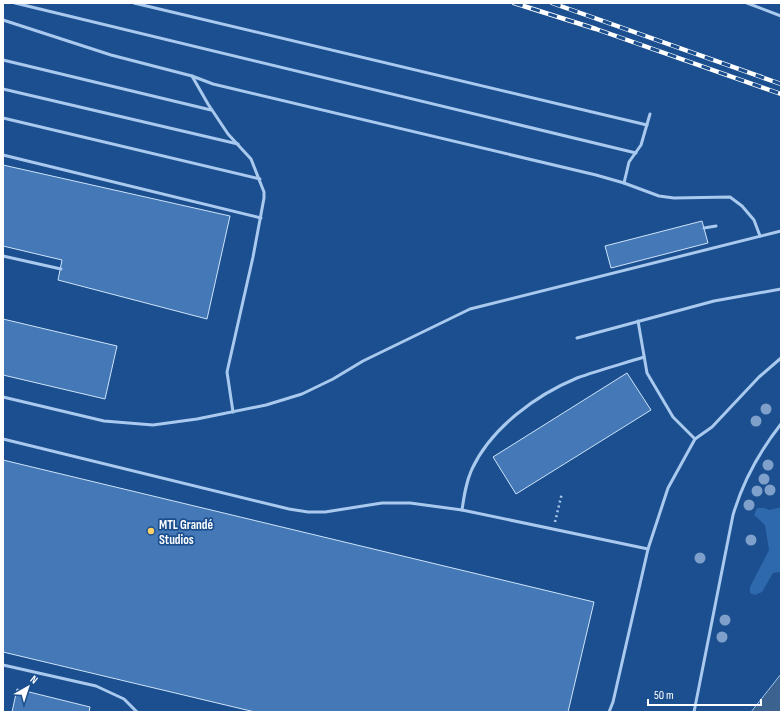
<svg xmlns="http://www.w3.org/2000/svg" width="784" height="715" viewBox="0 0 784 715" font-family="'Sofia Sans Condensed',sans-serif">
<style>
.green{fill:#2e69ad}
.water{fill:#3c6290;stroke:#9cc4f0}
.building{fill:#4478b7;stroke:#cfe3fa}
.lines{fill:none;stroke-linecap:round;stroke-linejoin:round}
.path{stroke:#a9c9ee;stroke-width:2.5;stroke-dasharray:2 3;stroke-linecap:butt}
.service{stroke:#a9c9ee;stroke-width:3}
.rail-casing{stroke:#fff;stroke-width:4.5}
.rail{stroke:#1b4f8f;stroke-width:3;stroke-dasharray:9;stroke-linecap:butt}
.tree{fill:#7ea0ca}
.poi-dot{fill:#ffd166;stroke:#1b4f8f;stroke-width:1.5}
.labels{text-anchor:middle;stroke-width:3.5;stroke-linejoin:round;paint-order:stroke}
.poi-label{font-size:13px;font-weight:bold;fill:#fff;stroke:#1b4f8f;text-anchor:start}
</style>
<rect width="100%" height="100%" fill="#1b4f8f"/>
<path class="green" d="M781 507V577L780 572 773 573 762 592 755 595 750 593V587L769 550 765 525 754 515 757 508H765L769 510Z"/>
<path class="water" d="M781 674V712H751Z"/>
<g class="building">
<path d="M3 165 230 216 207 319 58 280 62 260 3 246Z"/>
<path d="M702 221 708 243 611 268 605 246Z"/>
<path d="M3 319 117 346 105 399 3 375Z"/>
<path d="M627 373 651 410 516 494 493 457Z"/>
<path d="M3 460 594 602 568 712H255L3 652Z"/>
<path d="M17 689 90 707 89 712H12Z"/>
</g>
<g class="lines">
<path class="path" d="M555 522 562 493"/>
<g class="service">
<path d="M15 3 636 153"/>
<path d="M134 3 647 125"/>
<path d="M747 3 781 16"/>
<path d="M3 20 111 55 192 76 213 84 596 175 624 183 659 196 674 198 730 197 742 206 754 220 760 236"/>
<path d="M3 60 211 110"/>
<path d="M192 76 208 104 228 134 251 159 264 192V198L253 257 227 372 233 412"/>
<path d="M3 89 238 144"/>
<path d="M3 118 260 179"/>
<path d="M3 155 261 218"/>
<path d="M624 183 629 162 641 145 650 114"/>
<path d="M704 228 716 226"/>
<path d="M3 256 61 269"/>
<path d="M638 321 647 373 673 417 695 439"/>
<path d="M577 338 714 301 781 289"/>
<path d="M3 397 104 421 153 425 197 419 266 405 302 394 333 379 363 361 470 309 781 231"/>
<path d="M3 439 289 509 308 512H325L382 503H410L462 510 648 549"/>
<path d="M462 510C464 496 466 482 472 469 491 428 536 395 577 378 599 370 622 364 644 357"/>
<path d="M3 665 96 686 124 699 137 712"/>
<path d="M609 712 613 702 648 549 668 488 695 439 712 427 759 377 781 358"/>
<path d="M694 712 733 515C743 481 759 452 781 424"/>
</g>
<g class="rail-casing">
<g id="rail">
<path d="M514 3 596 29 781 94"/>
<path d="M552 3 781 84"/>
</g>
</g>
<use href="#rail" class="rail"/>
</g>
<g class="tree">
<circle cx="766" cy="409" r="5.5"/>
<circle cx="756" cy="421" r="5.5"/>
<circle cx="768" cy="465" r="5.5"/>
<circle cx="764" cy="479" r="5.5"/>
<circle cx="770" cy="490" r="5.5"/>
<circle cx="757" cy="491" r="5.5"/>
<circle cx="749" cy="505" r="5.5"/>
<circle cx="751" cy="540" r="5.5"/>
<circle cx="700" cy="558" r="5.5"/>
<circle cx="725" cy="620" r="5.5"/>
<circle cx="722" cy="637" r="5.5"/>
</g>
<circle class="poi-dot" cx="151" cy="531" r="4"/>
<g class="labels">
<g class="poi-label">
<text x="159" y="529">MTL Grandé<tspan x="159" dy="15">Studios</tspan></text>
</g>
</g>
<rect width="784" height="715" fill="none" stroke="#ffffff" stroke-width="8"/>
<g transform="translate(28 687) rotate(39)" stroke="#1b4f8f" stroke-width="3" paint-order="stroke">
<path d="M0-3L7 15L0 10L-7 15Z" fill="#ffffff"/>
<text y="-6" font-size="11" font-weight="bold" text-anchor="middle" fill="#ffffff">N</text>
</g>
<path d="M648 699v6h113v-6" fill="none" stroke="#ffffff" stroke-width="2"/>
<text x="654" y="699" font-size="12" fill="#ffffff" stroke="#1b4f8f" stroke-width="3" paint-order="stroke">50 m</text>
</svg>
